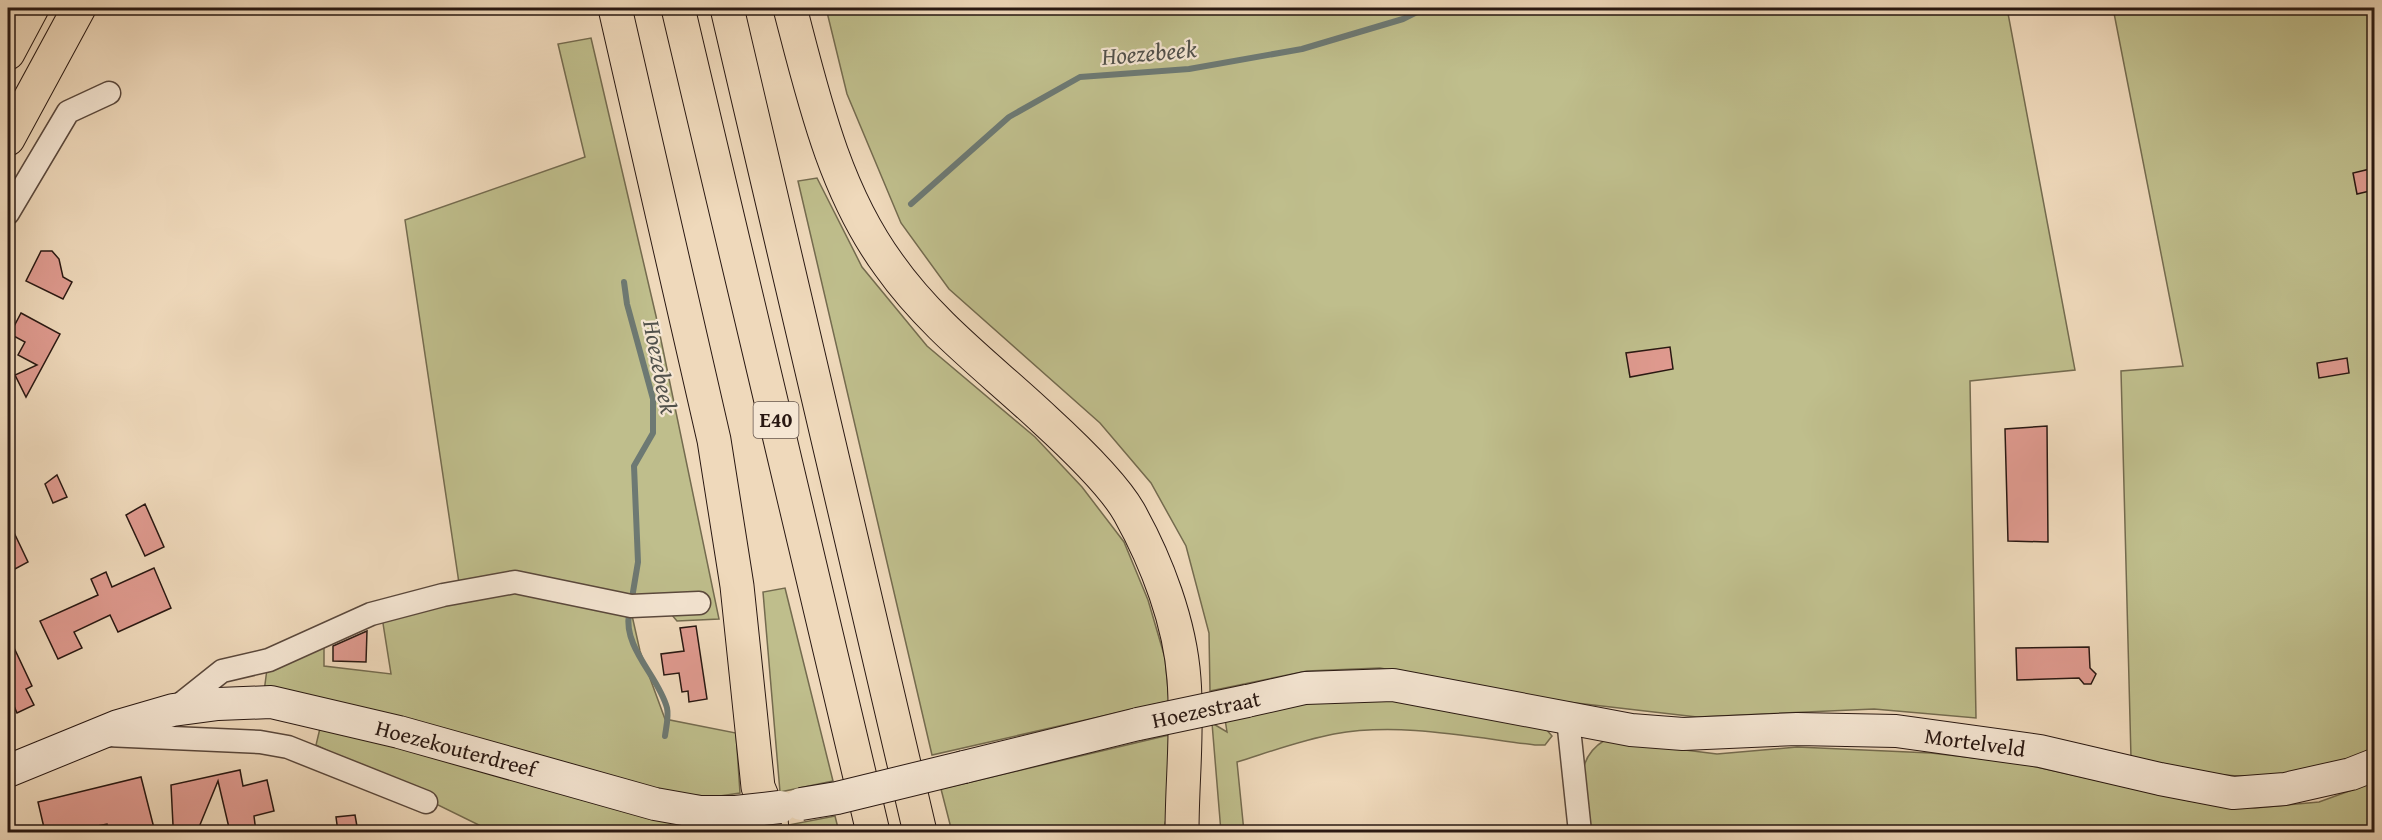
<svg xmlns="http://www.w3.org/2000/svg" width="2382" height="840" viewBox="0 0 2382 840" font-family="'Gentium Book Plus',serif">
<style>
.green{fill:#bfbe8c;stroke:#746b4f;stroke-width:1.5}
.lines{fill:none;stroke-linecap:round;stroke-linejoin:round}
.stream{stroke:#6d7973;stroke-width:6}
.building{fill:#df9a8f;stroke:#291812;stroke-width:1.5}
.street-casing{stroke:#5a483c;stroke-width:25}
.secondary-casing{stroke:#291812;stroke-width:34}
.highway-casing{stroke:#291812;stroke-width:35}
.street{stroke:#f5e6d3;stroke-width:22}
.secondary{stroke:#f5e6d3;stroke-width:32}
.highway{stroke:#efd9bb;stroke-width:33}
.secondary-bridge-casing{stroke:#291812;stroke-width:34;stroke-linecap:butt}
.secondary-bridge{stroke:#f5e6d3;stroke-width:32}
.labels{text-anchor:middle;stroke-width:4.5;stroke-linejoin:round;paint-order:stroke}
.shield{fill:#f5e6d3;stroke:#66564c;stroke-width:1.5}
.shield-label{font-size:21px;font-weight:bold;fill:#291812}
.street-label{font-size:22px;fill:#291812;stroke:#f5e6d3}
.water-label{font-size:24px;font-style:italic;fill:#51514b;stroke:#f5e6d3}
</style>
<rect width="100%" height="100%" fill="#efd9bb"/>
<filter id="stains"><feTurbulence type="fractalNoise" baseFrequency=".00333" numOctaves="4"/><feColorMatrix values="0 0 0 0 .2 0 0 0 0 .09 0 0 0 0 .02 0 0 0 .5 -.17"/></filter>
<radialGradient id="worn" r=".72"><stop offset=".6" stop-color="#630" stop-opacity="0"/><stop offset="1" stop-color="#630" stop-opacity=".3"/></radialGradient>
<g class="green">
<path d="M826 8H2007L2075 370 1970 381 1976 718 1874 709 1697 717 1550 700 1380 668 1307 671 1210 691 1209 633 1186 546 1151 483 1100 423 949 289 901 223 847 94Z"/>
<path d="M2113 8H2374V751C2351 757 2328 767 2304 771 2245 783 2188 772 2131 758L2121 371 2183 366Z"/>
<path d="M591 38 656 316 719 619 677 621 660 601 459 583 405 220 585 157 558 44Z"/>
<path d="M817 178 862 267 927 346 1035 437 1082 487 1124 542 1148 600 1165 658 1169 701 932 755 798 181Z"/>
<path d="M785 588 833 781 780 792 763 592Z"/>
<path d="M514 589 631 611 640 651 665 719 736 733 740 793 713 797 675 793 264 692 267 669 324 646V666L391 674 382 617Z"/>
<path d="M1307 700H1411L1545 728 1552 736 1545 745H1535C1470 737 1399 722 1334 734 1302 740 1269 752 1237 762L1244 832H1221L1212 723 1227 732 1225 719Z"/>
<path d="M321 724 659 819 743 828V832H493L316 745Z"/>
<path d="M1169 735V807L1163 832H952L941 789Z"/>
<path d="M1605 740 1717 754 1797 747 1931 753 2019 763 2190 801 2255 808 2319 802 2374 782V832H1588C1584 797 1570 761 1605 740Z"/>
<path d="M835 816 839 832H783V826Z"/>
</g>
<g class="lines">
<g class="stream">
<path d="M911 204 1009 117 1080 77 1189 69 1302 49 1403 19 1425 8"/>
<path d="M624 282 627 304 653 399V433L634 466 638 562 632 598"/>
<path d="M629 614C623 648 659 677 667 708 669 716 666 728 665 736"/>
</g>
</g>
<g class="building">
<path d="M2370 169 2374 190 2357 194 2353 173Z"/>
<path d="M41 251H52L59 259 63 277 72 282 63 299 26 281Z"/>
<path d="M21 313 60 334 26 397 15 375 37 365 18 355 25 342 10 334Z"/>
<path d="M1670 347 1673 369 1630 377 1626 353Z"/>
<path d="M2347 358 2349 373 2319 378 2317 363Z"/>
<path d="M2047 426 2048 542 2008 541 2005 429Z"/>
<path d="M57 475 67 497 53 503 45 484Z"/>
<path d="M145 504 164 547 145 556 126 515Z"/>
<path d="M8 520 28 562 15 569 8 554Z"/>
<path d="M154 568 171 608 118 632 110 615 74 632 82 648 58 659 40 621 98 595 91 579 106 572 112 587Z"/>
<path d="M696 626 707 699 689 702 688 691 682 692 679 673 664 675 661 654 684 651 680 628Z"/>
<path d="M367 631 366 662 333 661V646Z"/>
<path d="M8 635 32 686 26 689 34 705 17 713 8 692Z"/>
<path d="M2089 647 2090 668 2096 674 2091 684H2084L2079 678 2017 680 2016 648Z"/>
<path d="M240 770 243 786 267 780 274 811 254 816 256 832H230L218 781 197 832H179L173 825 171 785Z"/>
<path d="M141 777 155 832H133L132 829 109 832 107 824 66 832H45L38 802Z"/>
<path d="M355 815 358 832H338L336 817Z"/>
</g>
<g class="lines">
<g class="street-casing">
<g id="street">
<path d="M8 213 68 112 109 93"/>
<path d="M173 710 222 671 269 660 371 614 443 595 515 582 631 606 699 603"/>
<path d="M1568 719 1580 832"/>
<path d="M106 735 260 742 288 747 426 802"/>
</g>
</g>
<g class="secondary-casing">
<g id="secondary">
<path d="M1247 701 1305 688 1393 685 1631 730 1683 734 1797 729 1896 731 2040 751 2160 779 2233 793 2285 789 2351 774 2374 765"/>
<path d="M964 767 1138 724"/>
<path d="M8 771 118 726 173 710 218 704 271 702 399 732 655 804 700 812H736"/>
</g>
</g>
<g class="highway-casing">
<g id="highway">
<path d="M615 8 714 440 737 586 758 787 771 818 772 832"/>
<path d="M678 8 873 832"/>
<path d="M727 8 920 832"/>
<path d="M790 8C813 96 834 190 889 265 932 326 992 370 1045 420 1069 442 1113 484 1129 512 1157 562 1180 623 1184 679 1188 731 1182 781 1182 832"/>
<path d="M8 53 32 8"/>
<path d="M8 139 79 8"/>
</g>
</g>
<use href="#street" class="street"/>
<use href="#secondary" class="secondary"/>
<use href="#highway" class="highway"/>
<g class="secondary-bridge-casing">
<g id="secondary-bridge">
<path d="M1138 724 1247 701"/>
<path d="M801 804 837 798 964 767"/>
<path d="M736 812 780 807"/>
</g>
</g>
<use href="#secondary-bridge" class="secondary-bridge"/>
</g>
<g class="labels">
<rect class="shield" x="753.5" y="402" width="45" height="36" rx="4.5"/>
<g class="shield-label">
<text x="776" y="427">E40</text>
</g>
<g class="street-label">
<text transform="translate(1206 709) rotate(-12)" y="8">Hoezestraat</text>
<text transform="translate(1975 742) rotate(8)" y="8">Mortelveld</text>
<text transform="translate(456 748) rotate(15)" y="8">Hoezekouterdreef</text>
</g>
<g class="water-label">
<text transform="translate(1149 53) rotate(-5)" y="8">Hoezebeek</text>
<text transform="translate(660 367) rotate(79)" y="8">Hoezebeek</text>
</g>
</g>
<rect width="2382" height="840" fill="none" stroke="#efd9bb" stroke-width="30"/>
<rect x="9" y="9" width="2364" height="822" fill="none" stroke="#291812" stroke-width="3"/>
<rect x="15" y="15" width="2352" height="810" fill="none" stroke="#291812" stroke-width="1.5"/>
<rect width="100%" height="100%" filter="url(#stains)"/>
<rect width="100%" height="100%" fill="url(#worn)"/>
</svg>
